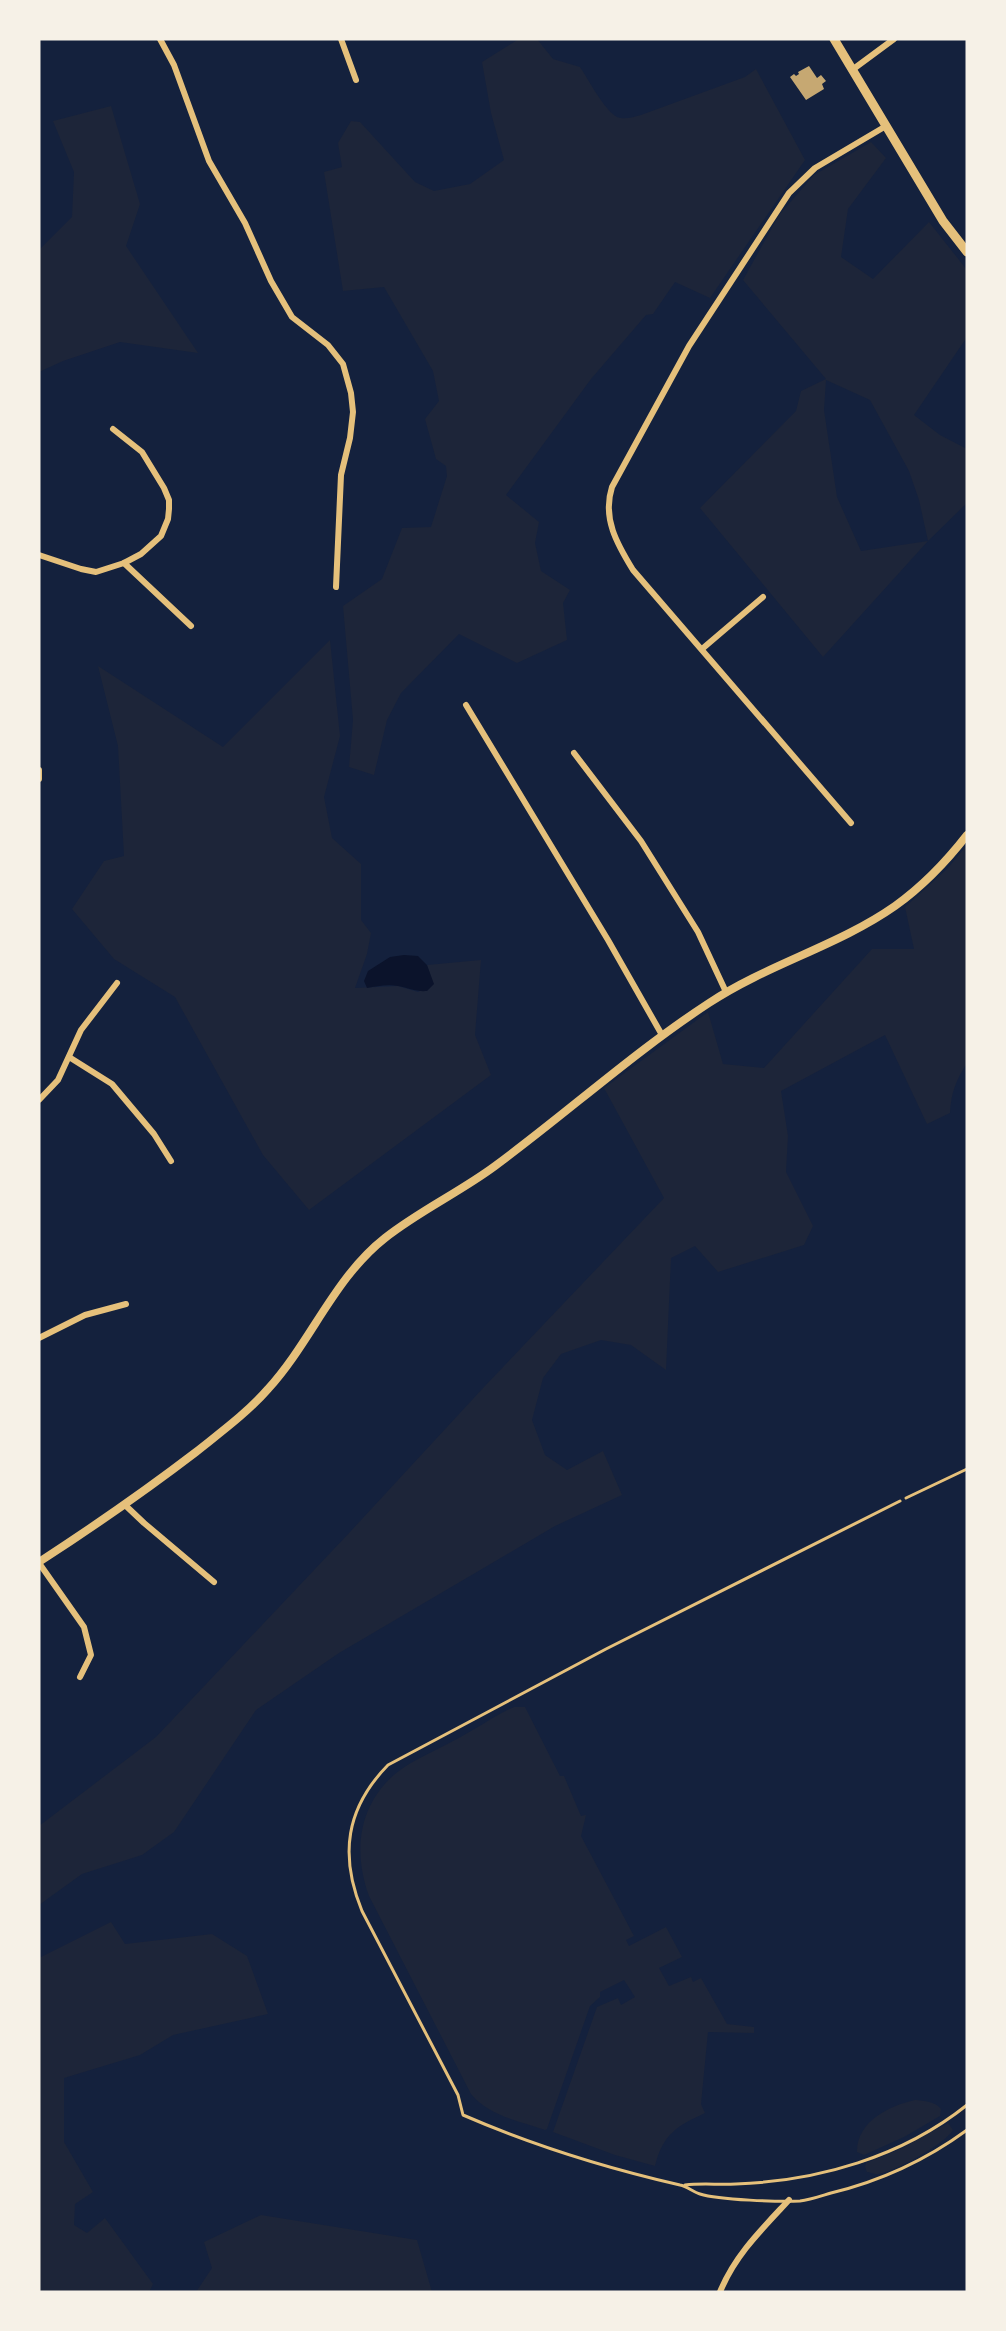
<svg xmlns="http://www.w3.org/2000/svg" width="1006" height="2331" viewBox="0 0 1006 2331" font-family="Literata,serif">
<style>
.green{fill:#1d2539;fill-rule:evenodd}
.water{fill:#0b132b}
.building{fill:#c6a872}
.lines{fill:none;stroke-linecap:round;stroke-linejoin:round}
.service{stroke:#e5c07b;stroke-width:3}
.minor{stroke:#e5c07b;stroke-width:6}
.tertiary{stroke:#e5c07b;stroke-width:8}
.secondary{stroke:#e5c07b;stroke-width:9}
</style>
<rect width="100%" height="100%" fill="#14213d"/>
<g class="green">
<path d="M519 39H537L553 59 580 67C588 79 605 111 617 117 624 120 634 117 641 115L745 77 756 69 805 160 710 298 675 282 653 314 646 315 591 379 506 495 539 522 535 543 541 571 570 590 563 603 567 640 517 663 459 634 401 693 387 720 374 775 349 767 353 720 343 606 382 579 402 528 431 527 447 476 446 466 436 459 425 419 439 401 433 371 384 287 343 291 324 172 342 167 338 143 351 121 360 122 415 182 434 191 470 184 504 160 491 113 482 62Z"/>
<path d="M111 106 140 204 126 246 198 353 120 342 63 361 39 372V250L72 217 74 172 53 121Z"/>
<path d="M871 142 886 158 848 209 841 257 873 279 929 222 967 270V337L914 415 940 435 967 449V503L928 541 823 657 700 508 796 411 801 391 826 379 743 280 779 215 814 175ZM826 380 870 400 909 471 919 500 928 541 861 551 837 497 824 410Z"/>
<path d="M330 640 340 736 324 797 332 838 361 864V920L371 933 367 954 355 988 398 986 418 992 433 984 427 965 481 960 475 1035 491 1075 309 1210 263 1155 175 997 114 959 72 909 104 861 124 856 118 746 98 666 223 747Z"/>
<path d="M967 845V1063C956 1080 951 1093 950 1113L927 1124 885 1035 781 1091 788 1136 786 1172 813 1226 804 1245 718 1272 695 1246 671 1258 666 1370 631 1345 601 1340 561 1354 543 1378 532 1420 545 1455 567 1470 603 1451 622 1495 555 1526 339 1653 256 1710 174 1832 142 1855 82 1874 39 1905V1826L156 1737 350 1532 484 1387 664 1198 604 1088 708 1012 723 1064 764 1068 872 949H914L905 907 947 869Z"/>
<path d="M514 1707H525L560 1776H564L581 1816 586 1815 581 1836 634 1936 626 1940 629 1946 666 1927 682 1957 659 1968 669 1986 691 1977 693 1982 701 1978 727 2024 754 2027V2033L708 2032 701 2104 705 2113C677 2126 663 2134 655 2166L615 2155 553 2132 597 2007 618 1998 621 2005 635 1997 624 1980 600 1992V1997L590 2006 547 2129 545 2130C519 2121 489 2116 471 2094L369 1896C353 1852 358 1806 395 1774 412 1760 435 1751 455 1740 475 1730 494 1716 514 1707Z"/>
<path d="M111 1922 125 1944 212 1934 247 1956 268 2014 173 2035 140 2055 64 2078V2142L93 2192 75 2204 74 2225 87 2233 105 2218 153 2284 149 2292H39V1958Z"/>
<path d="M915 2100C925 2101 934 2101 941 2109L940 2116 904 2137 864 2155 857 2152C857 2121 889 2106 915 2100Z"/>
<path d="M948 2123 953 2130C946 2143 892 2174 876 2174 874 2174 869 2172 867 2172L865 2167 866 2163 898 2150Z"/>
<path d="M261 2215 417 2240 432 2292H196L212 2268 204 2242Z"/>
</g>
<path class="water" d="M404 955 418 956 427 965 434 984 427 991C416 992 409 988 398 986 388 984 377 986 367 988L364 981 368 971 390 957Z"/>
<path class="building" d="M809 66 817 78 821 75 826 81 822 84 824 89 806 100 790 77 794 74 796 76 799 74 798 72Z"/>
<g class="lines">
<g class="service">
<path d="M906 1498 967 1469"/>
<path d="M900 1501 606 1649 388 1765C346 1808 339 1855 362 1911L458 2095 463 2115C532 2145 606 2168 680 2185 687 2186 693 2192 700 2194 719 2200 780 2202 800 2201 810 2200 821 2196 831 2193 881 2181 926 2160 967 2130"/>
<path d="M685 2185C702 2183 719 2185 736 2184 818 2181 902 2157 967 2105"/>
</g>
<g class="minor">
<path d="M160 39 174 65 209 161 245 223 271 281 292 317 328 345 343 364 351 393 353 412 350 438 341 475 336 587"/>
<path d="M341 39 356 80"/>
<path d="M852 70 894 39"/>
<path d="M39 555 81 569 96 572 124 563 141 554 161 536 168 519 169 509V500L164 488 142 452 113 429"/>
<path d="M124 563 191 626"/>
<path d="M702 649 763 597"/>
<path d="M466 705 608 940 662 1035"/>
<path d="M574 753 641 841 698 932 726 992"/>
<path d="M39 770V779"/>
<path d="M851 823 633 570C617 544 602 518 612 487L689 346 789 193 815 168 886 126"/>
<path d="M69 1057 112 1084 154 1134 171 1161"/>
<path d="M39 1100 58 1080 81 1030 117 983"/>
<path d="M39 1338 85 1315 126 1304"/>
<path d="M125 1505 144 1523 214 1582"/>
<path d="M39 1563 84 1627 91 1655 80 1677"/>
<path d="M720 2292C735 2255 762 2229 789 2200"/>
</g>
<path class="tertiary" d="M39 1562C93 1527 145 1491 196 1452 221 1432 247 1413 268 1389 311 1342 334 1278 385 1238 419 1211 460 1192 495 1166 567 1113 634 1052 709 1003 768 964 838 946 895 906 923 886 946 862 967 835"/>
<path class="secondary" d="M834 39 943 221 967 252"/>
</g>
<rect width="1006" height="2331" fill="none" stroke="#f6f1e7" stroke-width="81"/>
</svg>
